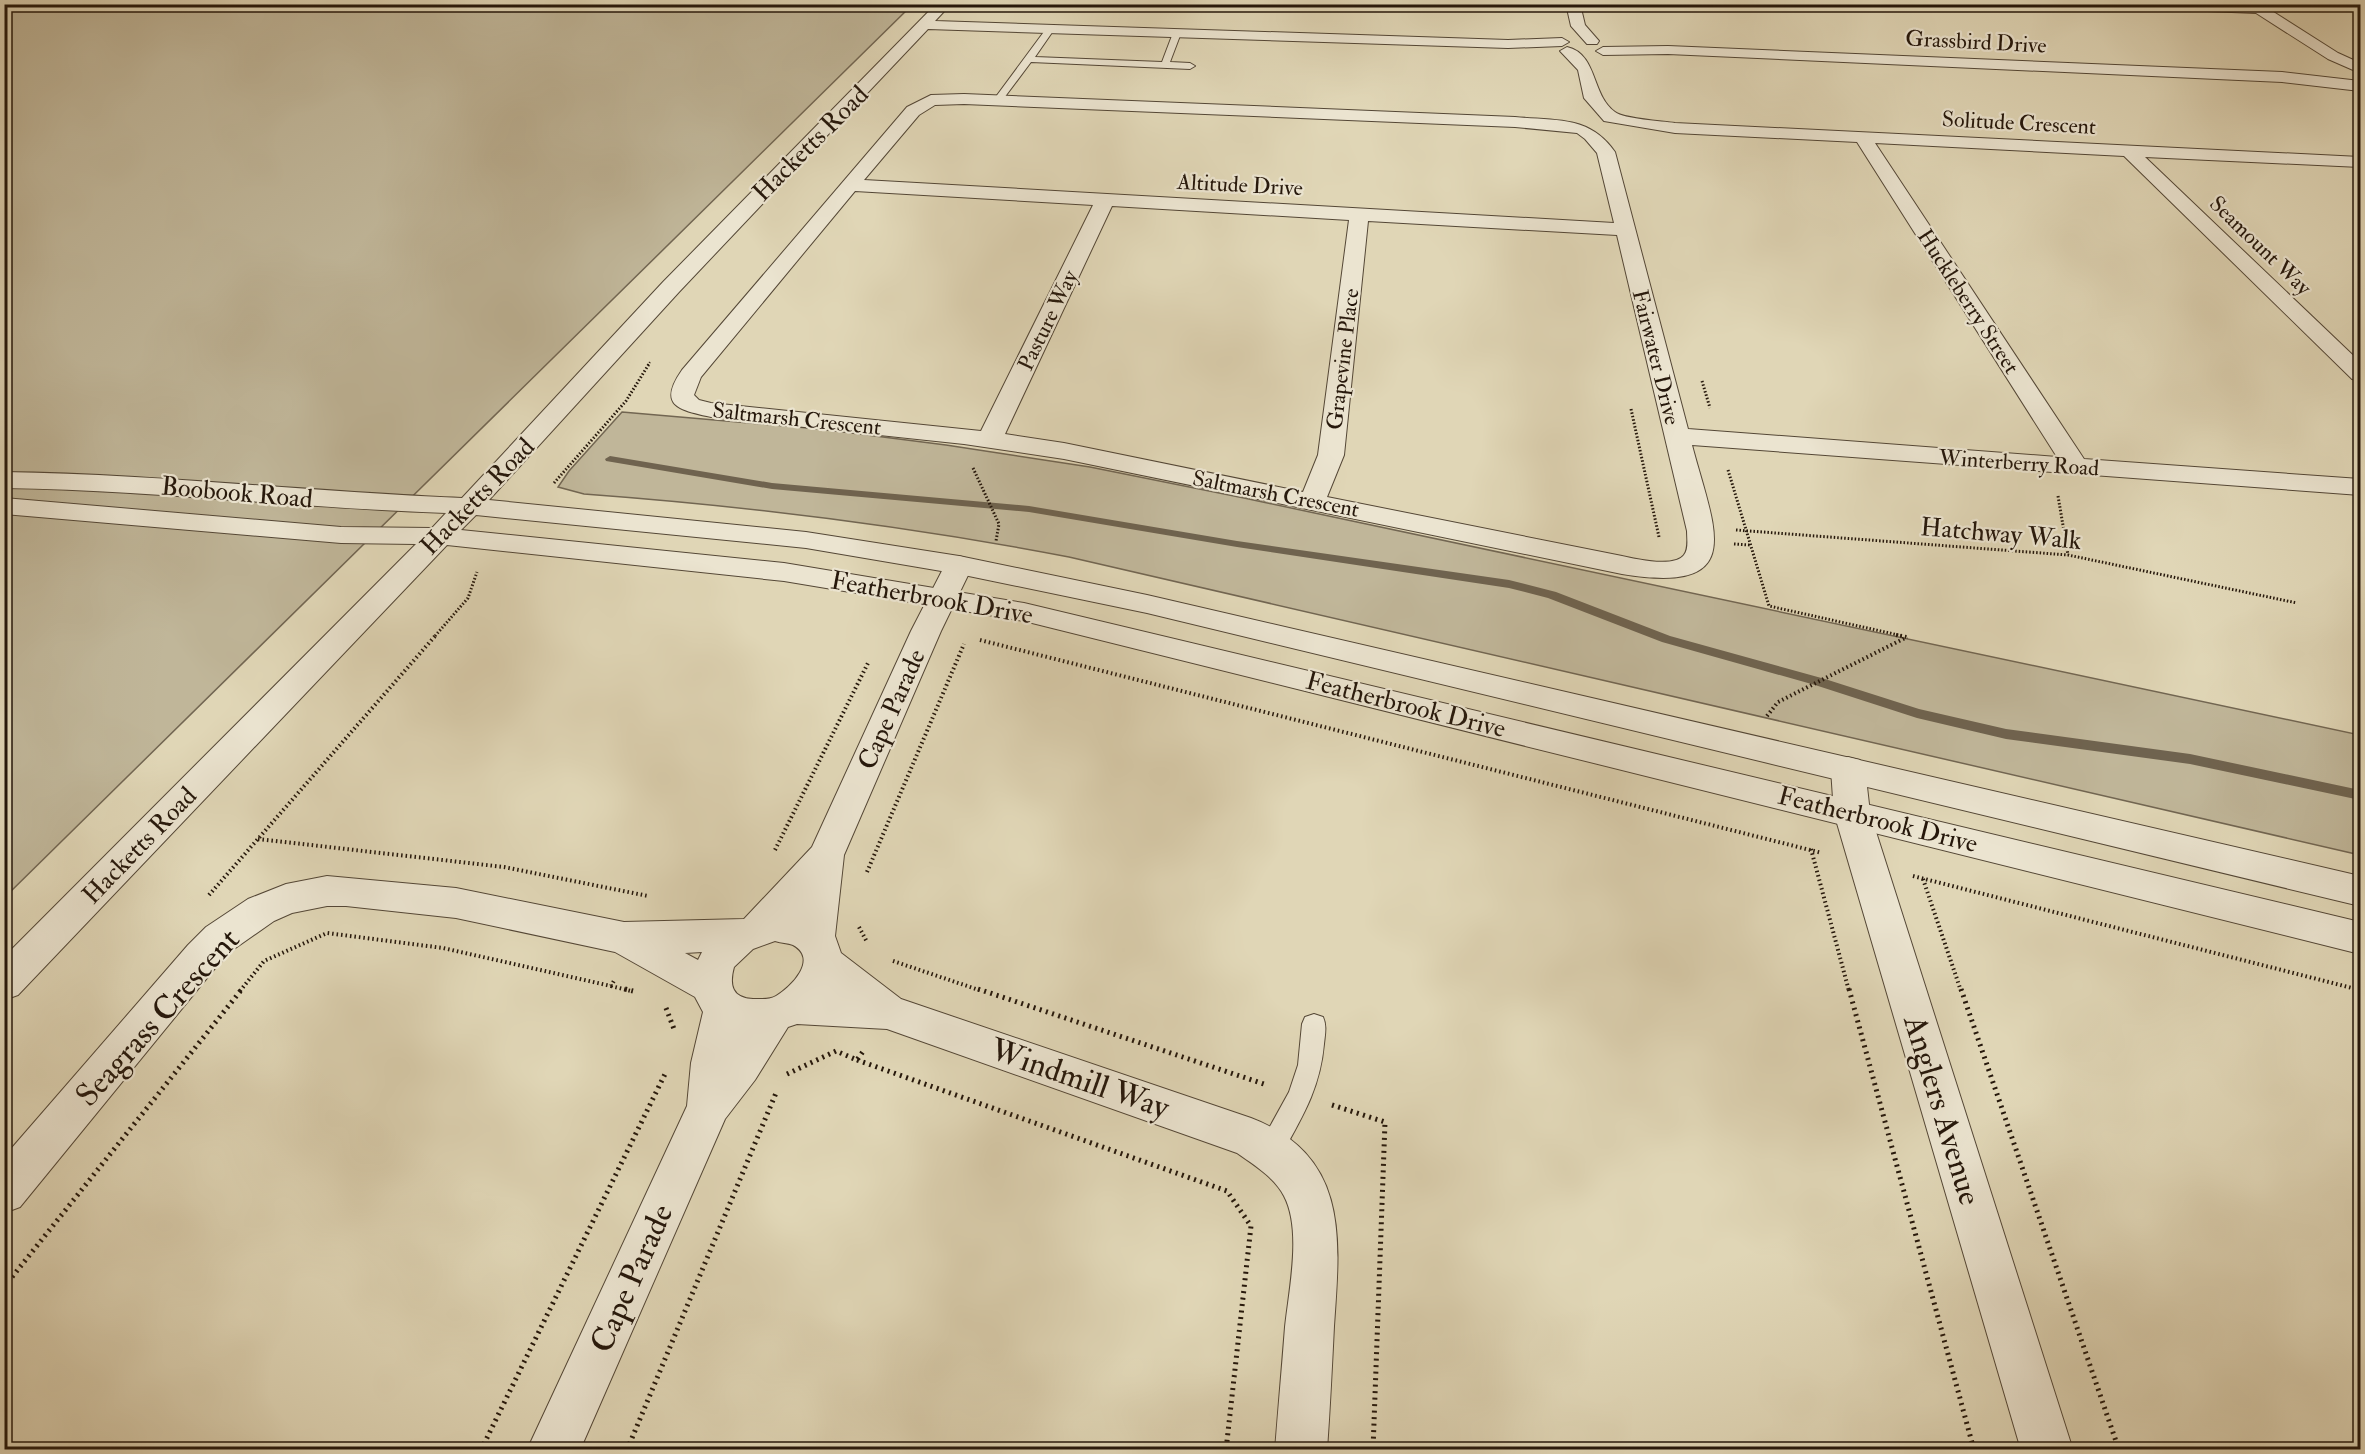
<svg xmlns="http://www.w3.org/2000/svg" width="2365" height="1454" viewBox="0 0 2365 1454" font-family="'IM FELL Double Pica',serif">
<style>
.green{fill:#c0b699;stroke:#726652;stroke-width:1.5}
.lines{fill:none;stroke-linecap:round;stroke-linejoin:round}
.stream{fill:#6f634f;fill-rule:evenodd}
.service-casing{stroke:#544736;stroke-width:2}
.minor-casing{stroke:#544736;stroke-width:2}
.tertiary-casing{stroke:#544736;stroke-width:2}
.path-far4{stroke:#25170b;stroke-width:1.5;stroke-dasharray:1 1.5;stroke-linecap:butt}
.path-far3{stroke:#25170b;stroke-width:2;stroke-dasharray:1 1.5;stroke-linecap:butt}
.path-far2{stroke:#25170b;stroke-width:3;stroke-dasharray:1.5 2;stroke-linecap:butt}
.path-far1{stroke:#25170b;stroke-width:4;stroke-dasharray:1.5 3;stroke-linecap:butt}
.path{stroke:#25170b;stroke-width:5;stroke-dasharray:2 4.5;stroke-linecap:butt}
.service{fill:#ebe4d0;fill-rule:evenodd}
.minor{fill:#ebe4d0;fill-rule:evenodd}
.tertiary{fill:#ebe4d0;fill-rule:evenodd}
.labels{text-anchor:middle;stroke-width:4.5;stroke-linejoin:round;paint-order:stroke}
.far-street-label{font-size:22px;fill:#25170b;stroke:#ebe4d0}
.street-label{font-size:26px;fill:#25170b;stroke:#ebe4d0}
.near-street-label{font-size:32px;fill:#25170b;stroke:#ebe4d0}
</style>
<rect width="100%" height="100%" fill="#e0d6b6"/>
<filter id="stains"><feTurbulence type="fractalNoise" baseFrequency=".00333" numOctaves="4"/><feColorMatrix values="0 0 0 0 .2 0 0 0 0 .09 0 0 0 0 .02 0 0 0 .5 -.17"/></filter>
<radialGradient id="worn" r=".72"><stop offset=".6" stop-color="#630" stop-opacity="0"/><stop offset="1" stop-color="#630" stop-opacity=".3"/></radialGradient>
<g class="green">
<path d="M5 5H912L5 897Z"/>
<path d="M622 412 820 429 946 445 1090 467 1244 498 2360 735V855L1069 557C908 526 747 506 584 494L558 487 569 471Z"/>
</g>
<g class="lines">
<path class="stream" d="M610 456 772 483 1029 506 1237 541 1509 580 1556 592 1670 636 1825 679 1919 709 2006 729 2190 754 2360 790V800L2190 764 2006 739 1917 718 1815 685 1662 642 1548 598 1509 588 1237 547 1029 512 772 489 606 461 605 459Z"/>
<g class="service-casing">
<g id="service">
<path d="M1046 29 1053 31 1035 57 1162 62 1173 33 1177 30 1181 33 1170 62 1190 63 1195 66 1190 69 1031 62 1001 102H995V98Z"/>
<path d="M1314 1014 1323 1017C1327 1026 1325 1034 1324 1044 1320 1090 1301 1119 1279 1159L1270 1162 1261 1159 1257 1150 1289 1092 1298 1065 1302 1024 1305 1017Z"/>
</g>
</g>
<g class="minor-casing">
<g id="minor">
<path d="M2127 4H2261L2338 53 2360 63V73L2328 59 2256 13 2134 8Z"/>
<path d="M1567 47C1598 54 1591 95 1615 112 1624 119 1662 121 1675 123L2360 157V167L2145 157 2360 362V381L2352 379 2124 156 1875 143 2084 459 2360 479V495L1692 445C1714 529 1750 595 1622 574L1064 459 964 444 711 417C679 410 657 406 682 370L907 107 931 95 964 94 1515 117C1556 121 1589 115 1615 152L1688 429 2057 457 1857 142 1675 133 1604 121 1584 98 1578 70 1560 51ZM964 104 1515 127 1577 133 1585 139 1597 153 1614 223 864 180 919 115 935 105ZM855 191 1093 205 981 431 711 403 699 400 694 395 701 377ZM1112 206 1349 220 1318 455 1303 492 1064 443 1005 434ZM1368 221 1617 235 1687 531C1687 539 1689 549 1684 555 1674 568 1636 559 1622 556L1327 497 1344 455Z"/>
<path d="M959 556 969 559 973 565 941 631 844 855 835 936 841 953 901 999 1251 1118C1350 1156 1340 1239 1334 1326 1332 1367 1330 1408 1327 1450H1275C1278 1409 1282 1368 1285 1327 1289 1289 1302 1230 1284 1196 1274 1177 1254 1165 1237 1153L887 1029 797 1024 788 1027 755 1080 725 1119 580 1450H527L687 1106 691 1063 703 1012 695 997 615 952 456 918 346 906H327L292 913 274 921 234 949 216 967 20 1207 4 1213V1157L188 945 206 927 248 899 286 884 327 876 456 888 624 922 744 919 812 847 911 631 945 565 949 559ZM775 941C781 943 788 943 793 945 819 959 791 987 776 996 769 1000 761 999 753 999 732 998 729 985 734 967L753 949ZM702 952 698 960 685 953Z"/>
<path d="M1848 757 1860 760 1865 769 1870 813 2073 1450H2021L1834 813 1831 769 1836 760Z"/>
</g>
</g>
<g class="tertiary-casing">
<g id="tertiary">
<path d="M936 4H951L935 21 1508 40 1562 38 1569 42 1562 46 1508 48 928 29 679 292 489 500 806 532 959 556 1147 595 2360 876V906L1147 613 959 574 806 548 476 515 461 530 784 563 1024 603 2360 922V954L1024 621 784 581 447 545 18 995 4 1000V957L416 544 341 543 4 514V498L341 527 432 528 446 513C299 508 152 490 4 488V472C157 474 309 492 462 498L663 282Z"/>
<path d="M1566 4H1580L1585 25 1599 41 1597 44H1587L1571 26Z"/>
<path d="M1668 46 2282 72 2360 81V91L2282 82 1668 54 1603 55 1596 51 1603 47Z"/>
</g>
</g>
<path class="path-far4" d="M1998 4 2106 9"/>
<path class="path-far3" d="M648 365 650 362"/>
<g class="path-far2">
<path d="M1702 381 1710 408"/>
<path d="M1631 409 1659 537"/>
<path d="M973 468 999 524 996 541"/>
<path d="M1728 470 1769 606 1903 636"/>
<path d="M554 483 626 401 649 364"/>
<path d="M2058 496 2068 555"/>
<path d="M1736 530 2068 555 2297 603"/>
<path d="M1734 544 1750 545"/>
<path d="M435 636 468 598 477 572"/>
</g>
<g class="path-far1">
<path d="M1896 635 1907 637"/>
<path d="M980 640 1822 853"/>
<path d="M1767 716 1778 702 1907 637"/>
<path d="M258 839 504 867 648 896"/>
<path d="M1811 849 1849 991"/>
<path d="M775 850 868 663"/>
<path d="M867 872 964 644"/>
<path d="M1913 876 2360 990"/>
<path d="M1923 879 1961 991"/>
<path d="M209 895 436 635"/>
<path d="M859 927 867 942"/>
<path d="M893 961 982 991"/>
<path d="M611 986 631 991"/>
<path d="M240 991 264 961 327 933 443 948 611 986 615 979"/>
</g>
<g class="path">
<path d="M625 989 633 991"/>
<path d="M978 989 1267 1085"/>
<path d="M1849 989 1974 1450"/>
<path d="M1961 989 2119 1450"/>
<path d="M2356 989 2360 990"/>
<path d="M666 1008 674 1029"/>
<path d="M857 1060 1227 1191 1251 1226 1226 1450"/>
<path d="M787 1074 836 1051 857 1060 864 1050"/>
<path d="M1332 1105 1385 1122 1373 1450"/>
<path d="M4 1287 242 989"/>
<path d="M481 1450 665 1074"/>
<path d="M627 1450 776 1093"/>
</g>
<use href="#service" class="service"/>
<use href="#minor" class="minor"/>
<use href="#tertiary" class="tertiary"/>
</g>
<g class="labels">
<g class="far-street-label">
<text transform="translate(1976 41) rotate(3)" y="8">Grassbird Drive</text>
<text transform="translate(2019 122) rotate(3)" y="8">Solitude Crescent</text>
<text transform="translate(1240 184) rotate(3)" y="8">Altitude Drive</text>
<text transform="translate(2261 245) rotate(44)" y="8">Seamount Way</text>
<text transform="translate(1969 301) rotate(57)" y="8">Huckleberry Street</text>
<text transform="translate(1047 320) rotate(-64)" y="8">Pasture Way</text>
<text transform="translate(1657 357) rotate(76)" y="8">Fairwater Drive</text>
<text transform="translate(1342 359) rotate(-83)" y="8">Grapevine Place</text>
<text transform="translate(797 418) rotate(6)" y="8">Saltmarsh Crescent</text>
<text transform="translate(2019 462) rotate(4)" y="8">Winterberry Road</text>
<text transform="translate(1276 493) rotate(11)" y="8">Saltmarsh Crescent</text>
</g>
<g class="street-label">
<text transform="translate(810 143) rotate(-45)" y="9">Hacketts Road</text>
<text transform="translate(237 492) rotate(5)" y="9">Boobook Road</text>
<text transform="translate(477 496) rotate(-46)" y="9">Hacketts Road</text>
<text transform="translate(2001 533) rotate(5)" y="9">Hatchway Walk</text>
<text transform="translate(932 597) rotate(10)" y="9">Featherbrook Drive</text>
<text transform="translate(1406 704) rotate(14)" y="9">Featherbrook Drive</text>
<text transform="translate(891 709) rotate(-66)" y="9">Cape Parade</text>
<text transform="translate(1878 819) rotate(14)" y="9">Featherbrook Drive</text>
<text transform="translate(139 845) rotate(-46)" y="9">Hacketts Road</text>
</g>
<g class="near-street-label">
<text transform="translate(157 1017) rotate(-48)" y="11">Seagrass Crescent</text>
<text transform="translate(1080 1078) rotate(19)" y="11">Windmill Way</text>
<text transform="translate(1943 1110) rotate(73)" y="11">Anglers Avenue</text>
<text transform="translate(631 1278) rotate(-66)" y="11">Cape Parade</text>
</g>
</g>
<rect width="2365" height="1454" fill="none" stroke="#e0d6b6" stroke-width="24"/>
<rect x="6" y="6" width="2353" height="1442" fill="none" stroke="#25170b" stroke-width="3"/>
<rect x="12" y="12" width="2341" height="1430" fill="none" stroke="#25170b" stroke-width="1.5"/>
<rect width="100%" height="100%" filter="url(#stains)"/>
<rect width="100%" height="100%" fill="url(#worn)"/>
</svg>
